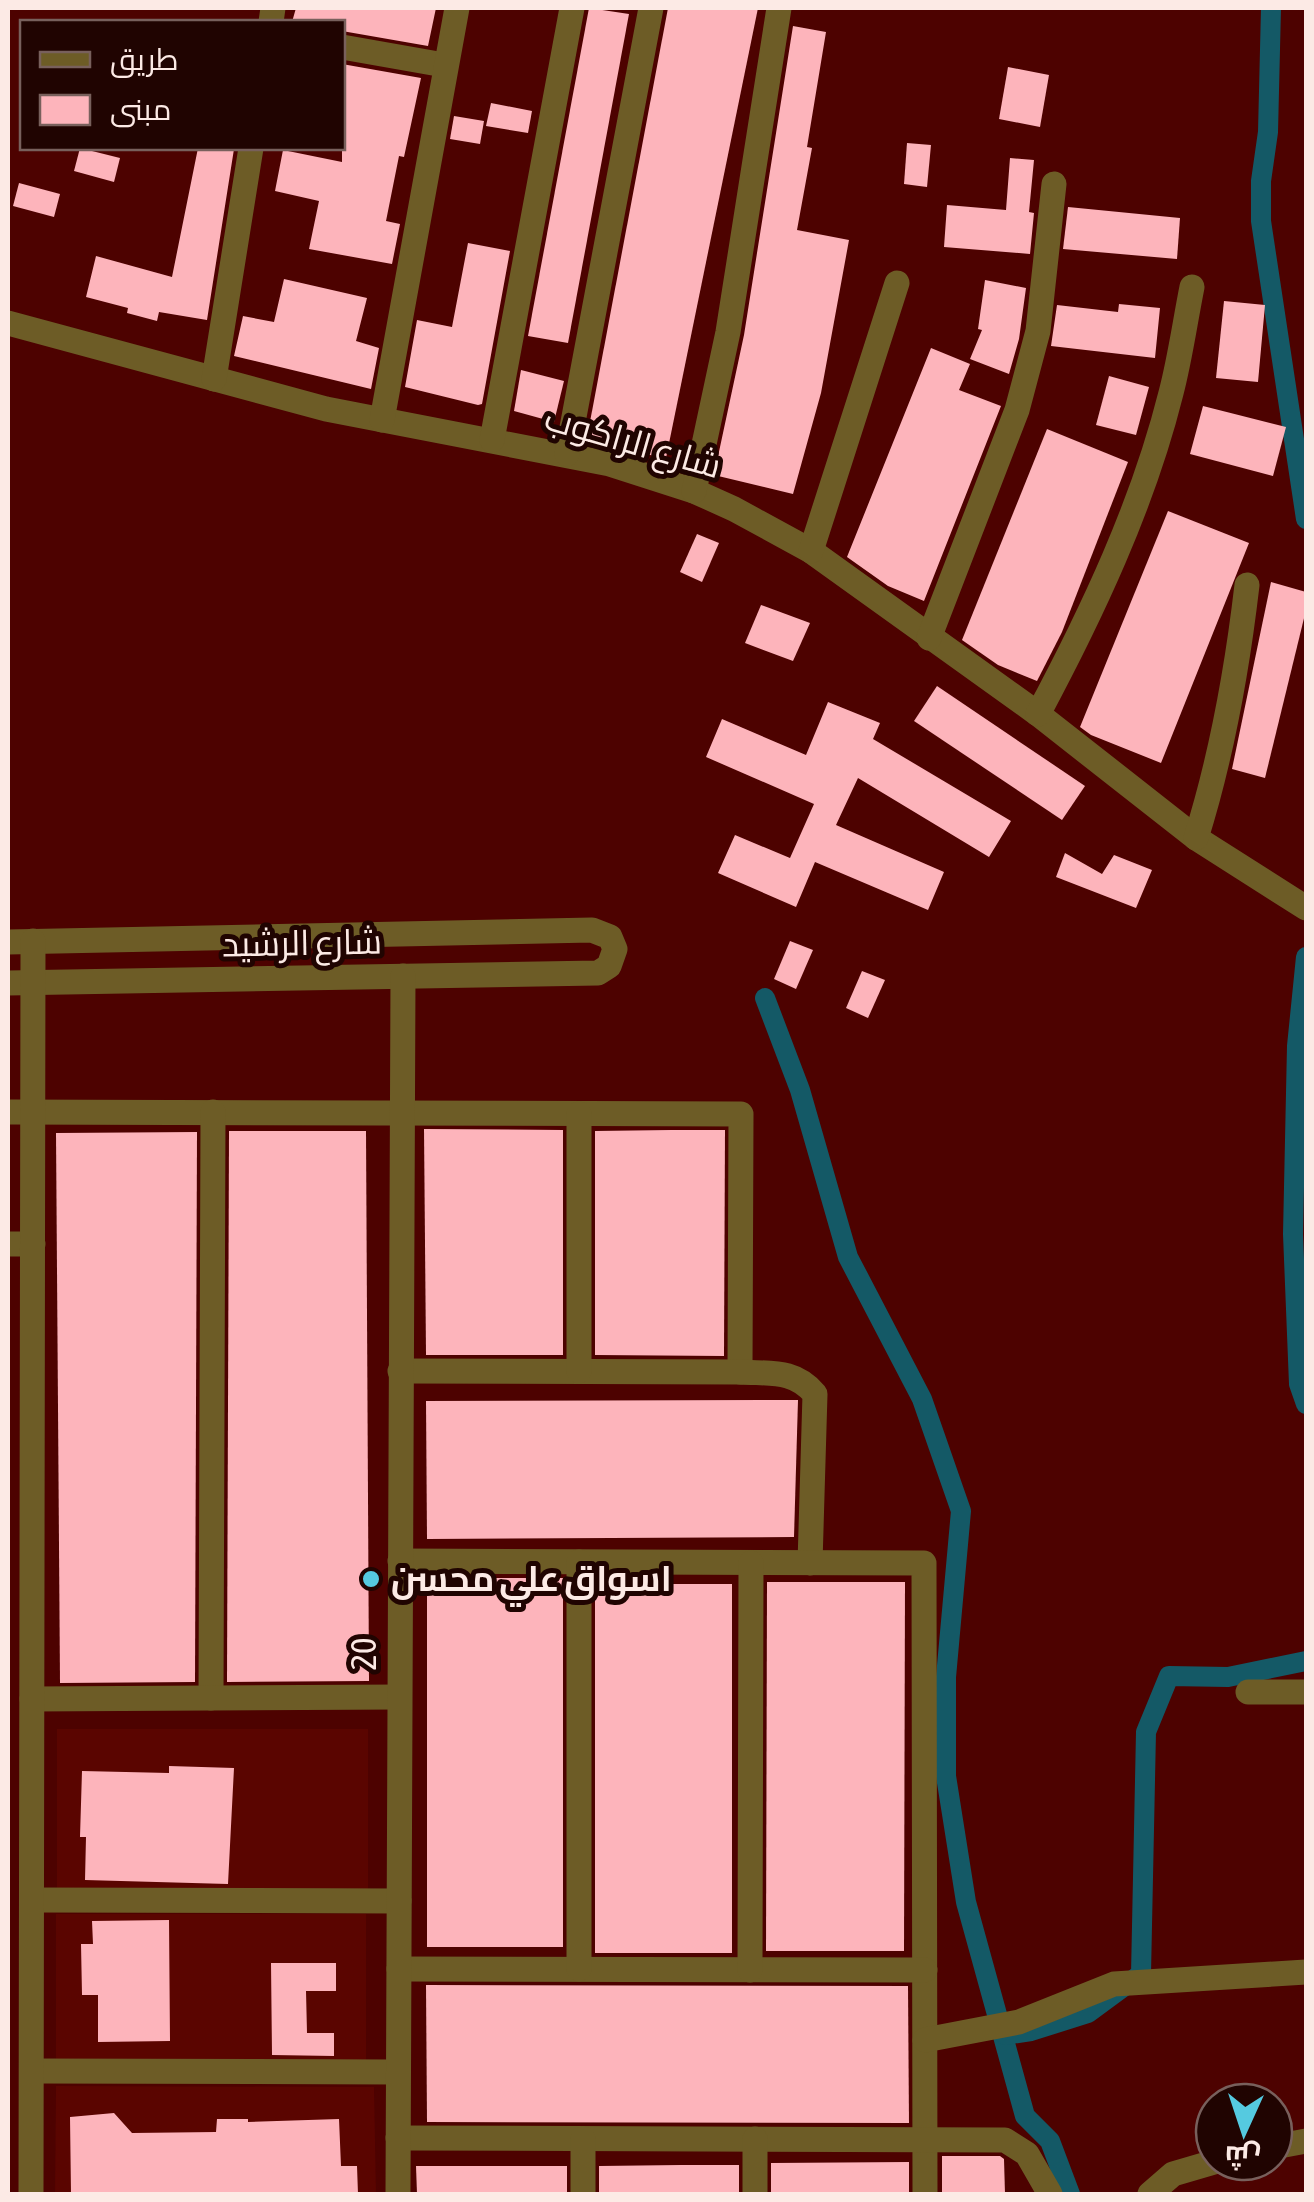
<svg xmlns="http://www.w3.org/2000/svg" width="1314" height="2202" viewBox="0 0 1314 2202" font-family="'Asap Condensed',Cairo,sans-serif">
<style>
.built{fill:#5a0500}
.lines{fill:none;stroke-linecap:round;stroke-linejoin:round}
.canal{stroke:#145966;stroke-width:20}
.building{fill:#fdb4bb}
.minor{stroke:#6d5c26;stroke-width:25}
.poi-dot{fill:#55cae0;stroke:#200401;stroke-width:4}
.labels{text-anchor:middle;stroke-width:10;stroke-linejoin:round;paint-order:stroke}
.street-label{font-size:35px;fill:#fceae5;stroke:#200401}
.poi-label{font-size:35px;font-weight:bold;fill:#fceae5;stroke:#200401;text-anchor:start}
</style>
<rect width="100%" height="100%" fill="#4d0200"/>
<g class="built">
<rect x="57" y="1729" width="311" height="163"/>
<path d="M56 1914H366V2062L56 2063Z"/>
<path d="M56 2086 374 2087 376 2194H55Z"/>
</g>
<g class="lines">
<g class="canal">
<path d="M1271 8 1268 132 1261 181V221L1306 519"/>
<path d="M1306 957 1297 1046 1293 1234 1299 1384 1306 1404"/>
<path d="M765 998 800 1090 848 1257 922 1399 961 1511 946 1677V1776L966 1902 1025 2116 1050 2141 1070 2194"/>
<path d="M1005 2035 1031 2031 1088 2013 1141 1974 1146 1732 1169 1676 1228 1677 1306 1661"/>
</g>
</g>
<g class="building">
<path d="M296 8H436L428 46 342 31V22H292Z"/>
<path d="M589 8 629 14 568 343 528 336Z"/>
<path d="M668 8H758L666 458 586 443Z"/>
<path d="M793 26 826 32 807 147 812 148 797 230 849 240 821 393 793 494 714 475 744 335Z"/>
<path d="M342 64 421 78 404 157 399 156 386 221 400 224 392 264 309 249 319 201 275 191 283 150 342 162Z"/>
<path d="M1008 67 1049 75 1040 127 999 119Z"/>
<path d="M491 103 532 111 528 133 486 126Z"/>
<path d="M454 116 484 121 480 144 450 139Z"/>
<path d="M907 143 931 145 927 187 904 184Z"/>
<path d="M80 148 120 158 114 182 74 171Z"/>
<path d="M198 148 234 149 207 320 159 312 157 321 127 313 128 308 86 297 96 256 172 277Z"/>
<path d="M1010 158 1034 160 1029 212 1034 213 1030 254 944 247 947 205 1006 210Z"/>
<path d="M19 183 60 194 54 217 13 206Z"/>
<path d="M1068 207 1180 218 1177 259 1063 249Z"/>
<path d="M468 243 510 251 482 404 478 405 405 387 417 320 452 327Z"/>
<path d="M284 279 367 298 356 341 379 348 371 389 234 356 243 316 274 322Z"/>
<path d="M985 280 1026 288 1019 339 1009 374 970 359 982 330 978 329Z"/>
<path d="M1224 301 1265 305 1258 382 1216 378Z"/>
<path d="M1119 304 1160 308 1155 358 1051 346 1057 305 1118 312Z"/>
<path d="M931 348 970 364 959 390 1001 406 924 601 888 586 847 557Z"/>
<path d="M521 370 564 381 554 422 514 411Z"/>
<path d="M1109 376 1149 387 1136 435 1096 425Z"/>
<path d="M1203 406 1286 427 1273 476 1190 454Z"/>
<path d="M1047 429 1128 462 1062 632 1037 681 998 665 962 640Z"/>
<path d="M1168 511 1249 543 1161 763 1091 735 1080 727Z"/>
<path d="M697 534 719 543 702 582 680 572Z"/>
<path d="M1271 582 1306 592V610L1265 778 1232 769Z"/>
<path d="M761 605 810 623 793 661 745 643Z"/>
<path d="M937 686 1085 786 1062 820 914 721Z"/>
<path d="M828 702 880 723 873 739 1011 821 989 857 858 778 836 825 944 872 928 910 815 862 796 907 718 873 735 835 790 858 814 804 706 757 722 719 806 755Z"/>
<path d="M1065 853 1102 874 1114 855 1152 870 1136 908 1056 877Z"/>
<path d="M790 941 813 950 796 989 774 979Z"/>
<path d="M862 971 885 980 868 1018 846 1008Z"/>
<path d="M424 1129 563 1130V1355H426Z"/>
<path d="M671 1130H725L724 1356 595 1355V1131Z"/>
<path d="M229 1131H366L369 1681 227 1682Z"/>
<path d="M197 1132 195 1682 60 1683 56 1133Z"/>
<path d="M798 1400 794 1537 427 1539 426 1401Z"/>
<rect x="427" y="1578" width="136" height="369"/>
<path d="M767 1582H905L904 1951H766Z"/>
<rect x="595" y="1584" width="137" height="369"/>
<path d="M169 1766 234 1768 228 1884 85 1880 86 1837H80L82 1771 169 1773Z"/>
<path d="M169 1920 170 2041 98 2042V1995H82L81 1944H93L92 1921Z"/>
<path d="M271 1963H336V1991H306L307 2033H334V2056L272 2055Z"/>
<path d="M426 1985 908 1986 909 2123 427 2122Z"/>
<path d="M114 2113 132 2133 216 2132 217 2119H248V2122L339 2119 341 2166H357L358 2194H71L70 2117Z"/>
<path d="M942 2156H1000L1004 2159 1005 2194H942Z"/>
<path d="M909 2162V2194H771V2163Z"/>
<path d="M681 2165H739V2194H599V2166Z"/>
<path d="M416 2166H567V2194H417Z"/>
</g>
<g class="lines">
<g class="minor">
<path d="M271 22 273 8"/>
<path d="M342 47 444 65"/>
<path d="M8 323 326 409 610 464 694 491 734 509 811 551 1038 714 1196 838 1306 908"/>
<path d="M214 379 251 148"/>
<path d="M382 420 457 8"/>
<path d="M492 440 572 8"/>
<path d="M567 454 651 8"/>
<path d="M694 491 728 332 779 8"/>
<path d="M811 551 897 283"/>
<path d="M929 638 1017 410 1038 331 1054 184"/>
<path d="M1038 714C1092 613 1143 505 1171 393 1180 359 1185 322 1192 287"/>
<path d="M1196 838C1222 755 1237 671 1247 585"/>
<path d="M8 942 592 930 610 937 615 949 609 966 598 973 8 983"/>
<path d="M8 1112 741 1114 740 1372"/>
<path d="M8 1244H33"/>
<path d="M400 1371 740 1372C770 1374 794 1369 815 1394L810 1563"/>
<path d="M579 1371V1114"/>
<path d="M400 1561 924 1563 925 2194"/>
<path d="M1248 1692H1306"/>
<path d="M211 1698 213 1112"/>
<path d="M32 1699 399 1697"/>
<path d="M32 1900 399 1901"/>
<path d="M399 1969 925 1970"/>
<path d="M579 1969V1562"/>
<path d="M750 1970 751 1563"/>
<path d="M925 2040 1019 2022 1114 1984 1306 1972"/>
<path d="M32 2071 398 2072"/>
<path d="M398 2138 1005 2140 1027 2154 1050 2194"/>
<path d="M1274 2147 1306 2141"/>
<path d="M31 2194 33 941"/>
<path d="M398 2194 403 976"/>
<path d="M583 2194V2139"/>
<path d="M755 2194V2139"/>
<path d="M1150 2194 1173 2174 1214 2162"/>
</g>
</g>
<circle class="poi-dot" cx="371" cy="1579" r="10"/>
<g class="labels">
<g class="street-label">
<text transform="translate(633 442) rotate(16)" y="12">شارع الراكوب</text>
<text transform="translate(302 943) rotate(-1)" y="12">شارع الرشيد</text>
<text transform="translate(364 1654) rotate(-90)" y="12">20</text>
</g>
<g class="poi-label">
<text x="391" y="1591">اسواق علي محسن</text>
</g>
</g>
<rect width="1314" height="2202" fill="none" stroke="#fceae5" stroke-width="20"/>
<rect x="20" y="20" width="325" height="130" fill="#200401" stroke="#78605c" stroke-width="2.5"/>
<rect x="40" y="52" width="50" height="15" fill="#6d5c26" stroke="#78605c" stroke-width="2.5"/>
<text x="110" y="70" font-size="30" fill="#fceae5">طريق</text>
<rect x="40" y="95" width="50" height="30" fill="#fdb4bb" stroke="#78605c" stroke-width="2.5"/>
<text x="110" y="120" font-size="30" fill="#fceae5">مبنى</text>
<g transform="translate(1244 2132) rotate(183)"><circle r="48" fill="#200401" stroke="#78605c" stroke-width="2.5"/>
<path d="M0-8L18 38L0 25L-18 38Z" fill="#55cae0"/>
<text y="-15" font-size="28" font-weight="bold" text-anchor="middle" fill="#fceae5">ش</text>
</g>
</svg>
